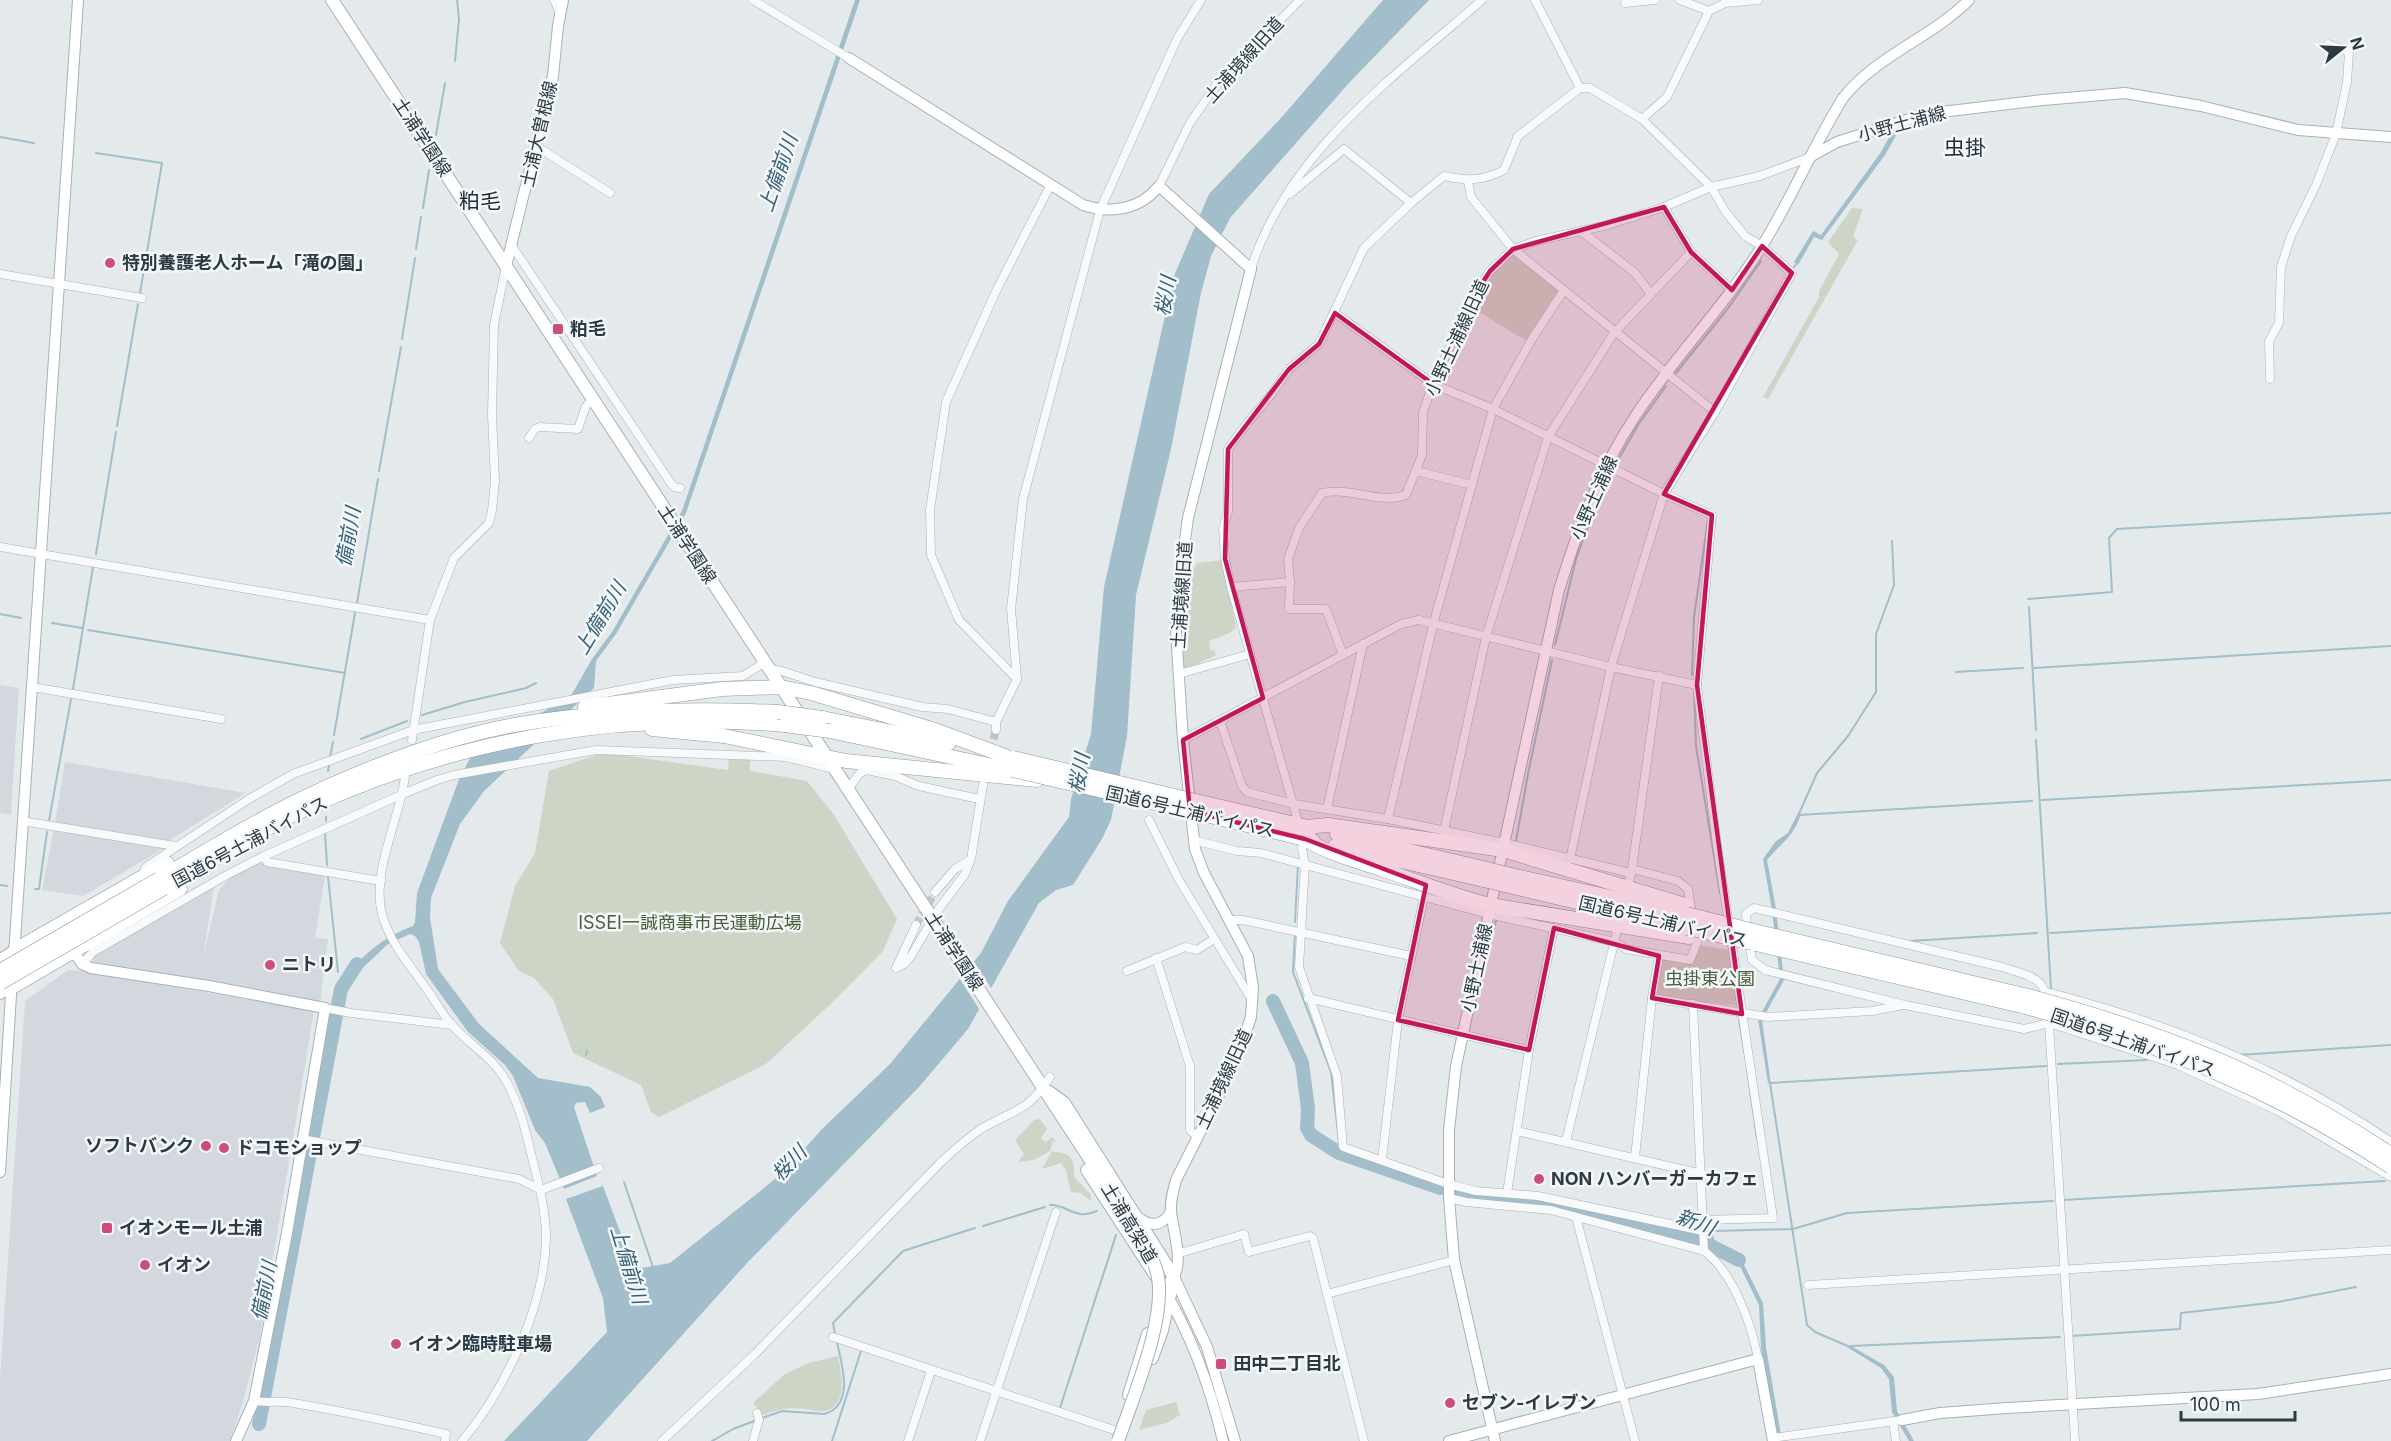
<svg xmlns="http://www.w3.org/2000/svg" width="2391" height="1441" viewBox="0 0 2391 1441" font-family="Inter,'Noto Sans JP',sans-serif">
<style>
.built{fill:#d2d8de}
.green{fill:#cdd5c6}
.water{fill:#a1beca}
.pier{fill:#e4e9ec}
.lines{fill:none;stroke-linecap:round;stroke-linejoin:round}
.stream{stroke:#a1beca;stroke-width:2}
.river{stroke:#a1beca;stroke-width:14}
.street-tunnel{stroke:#bfc6ca;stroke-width:8;stroke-dasharray:8 4;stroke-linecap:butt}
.street-casing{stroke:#a9b1b6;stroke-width:9}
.secondary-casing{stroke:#a9b1b6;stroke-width:12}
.primary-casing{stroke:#a4b0b7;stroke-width:14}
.highway-casing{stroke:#8c99a2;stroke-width:15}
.street{stroke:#f7f9fa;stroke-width:8}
.secondary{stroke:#fff;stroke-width:10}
.primary{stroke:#fff;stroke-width:12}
.highway{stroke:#fff;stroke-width:14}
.primary-bridge-casing{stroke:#a4b0b7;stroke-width:14;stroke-linecap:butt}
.highway-bridge-casing{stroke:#8c99a2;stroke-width:15;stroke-linecap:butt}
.primary-bridge{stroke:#fff;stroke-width:12}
.highway-bridge{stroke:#fff;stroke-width:14}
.marked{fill:#c2185b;fill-opacity:0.2;stroke:#c2185b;stroke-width:4.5;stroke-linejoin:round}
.poi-dot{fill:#cc4e7d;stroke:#f4f7f9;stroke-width:2}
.labels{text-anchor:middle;stroke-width:5;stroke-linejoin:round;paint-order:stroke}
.street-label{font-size:18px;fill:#2c3a44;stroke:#f4f7f9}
.poi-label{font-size:18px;font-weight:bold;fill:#2c3a44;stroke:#f4f7f9;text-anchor:start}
.park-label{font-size:18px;fill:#495f3a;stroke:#f4f7f9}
.water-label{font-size:20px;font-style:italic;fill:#376277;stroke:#f4f7f9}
.quarter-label{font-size:21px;fill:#1e2b35;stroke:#f4f7f9}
</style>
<rect width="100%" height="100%" fill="#e4e9ec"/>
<g class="built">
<path d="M0 685 19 688 11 815 0 813Z"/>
<path d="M65 762 246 793 168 841 55 823Z"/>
<path d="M54 829 162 847 163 849 83 896 42 890Z"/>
<path d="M259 861 263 864 325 875 315 938 328 939 320 1003 92 966 94 954 214 887 203 957 219 890 232 876Z"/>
<path d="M68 970 82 971 314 1011 260 1336 244 1398 230 1441H0V1379L25 1001Z"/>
</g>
<g class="green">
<path d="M1852 208 1863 209 1853 237 1858 240 1768 399 1763 397 1819 297V291L1839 254 1828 242Z"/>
<path d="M1513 252 1561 290 1528 342 1471 307 1492 272Z"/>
<path d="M1222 560 1236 627 1230 633 1209 641 1210 651 1214 650 1216 655 1180 672 1178 631 1185 567 1195 568 1197 563Z"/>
<path d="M596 755H621L728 770 729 757 750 758V771L807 781 834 815 897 919 883 951 837 998 766 1064 659 1117 651 1112 641 1085 573 1053 553 999 534 978 519 971 500 943 515 886 535 853 549 771Z"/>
<path d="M1699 945 1730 950 1739 1006 1654 997 1661 958 1690 963Z"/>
<path d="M1040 1119 1047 1129 1041 1138 1046 1142 1052 1137 1057 1142 1053 1141 1050 1151 1034 1160 1018 1162 1024 1154 1015 1140 1034 1120Z"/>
<path d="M1052 1151C1056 1153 1063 1152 1066 1154 1075 1158 1074 1170 1074 1177L1091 1195V1201L1081 1193 1071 1192 1066 1171 1061 1163 1042 1169Z"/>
<path d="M838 1356C841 1372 849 1406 825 1411 819 1412 811 1410 805 1409 790 1407 778 1409 763 1415L753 1403 785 1374 809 1363Z"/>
<path d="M1176 1402 1180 1415 1166 1423 1139 1430 1146 1410Z"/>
</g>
<g class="water">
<path d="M855 0H860L686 513 616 634 596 661 594 688 484 791 460 824 431 898 430 918 438 969 479 1024 538 1078 590 1087 601 1097 605 1107 590 1113 585 1102 576 1103 574 1107 597 1176 564 1189 545 1143 535 1130 513 1076 505 1065 468 1032 426 974 419 942 415 936 410 934 388 944 350 980 345 976C367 952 382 938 413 926L415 922 417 893 458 782 471 756 572 694 592 659 612 632 682 511Z"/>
<path d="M1383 0H1429L1349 83 1230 218 1211 256 1201 293 1171 449 1136 595 1127 736 1111 820 1102 839 1073 885 1056 890 1039 903 968 1029 919 1087 748 1262 587 1441H504L607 1332 603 1298 566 1199 603 1186 631 1261 642 1268 670 1263 784 1172 822 1129 890 1064 981 953 1008 901 1069 817 1071 799 1091 734 1104 587 1174 276 1209 194 1281 118Z"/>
<path d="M1896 125 1900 128 1885 155 1822 240 1814 237 1798 265 1794 262 1813 231 1821 235 1881 152Z"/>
<path d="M1801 814C1793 838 1782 842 1767 860L1776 909 1784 980 1762 1020 1771 1085 1768 1083 1758 1019 1780 979 1772 910 1763 859 1776 841 1788 833 1797 815Z"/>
<path d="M1722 1250 1732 1253 1741 1259 1763 1303 1766 1347 1782 1441H1778L1761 1348 1759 1305 1738 1262 1722 1255Z"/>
<path d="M1849 1345 1884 1365 1894 1377 1897 1411 1914 1441H1909L1892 1412 1889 1379 1881 1368 1847 1347Z"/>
</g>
<path class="pier" d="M972 959 993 991 981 1012 958 976Z"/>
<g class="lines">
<g class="stream">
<path d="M455 61 459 19 457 0"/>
<path d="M436 135 445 83"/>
<path d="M0 137 34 143"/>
<path d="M96 153 162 163 140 293"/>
<path d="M423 208 429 170"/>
<path d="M416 249 421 217"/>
<path d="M1794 267 1798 261"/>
<path d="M402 339 415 258"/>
<path d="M1676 373 1729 307 1761 261"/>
<path d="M117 426 138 304"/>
<path d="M1617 462 1638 425 1666 386"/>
<path d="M379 471 401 347"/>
<path d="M96 554 116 432"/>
<path d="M2028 599 2112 592 2109 538 2117 529 2391 513"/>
<path d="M357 603 378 479"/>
<path d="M2029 607 2036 730"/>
<path d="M0 614 21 618"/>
<path d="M52 623 82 628"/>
<path d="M88 630 345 673"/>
<path d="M1555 645 1576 559 1592 515 1610 476"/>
<path d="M2034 668 2391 646"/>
<path d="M1956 672 2023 668"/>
<path d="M1692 675 1694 617 1708 519"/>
<path d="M1694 688 1696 746 1720 893"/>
<path d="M73 689 93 567"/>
<path d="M422 715 465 702 526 688 536 683"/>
<path d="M334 735 355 613"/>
<path d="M361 739 407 721"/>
<path d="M2036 740 2051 989"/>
<path d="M330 757 333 742"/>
<path d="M328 771 329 766"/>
<path d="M2042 800 2391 780"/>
<path d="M1799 815 2032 801"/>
<path d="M1798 816 1817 773 1848 736 1876 692V634L1894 585 1892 541"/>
<path d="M49 821 71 699"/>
<path d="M326 821V817"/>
<path d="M325 833 327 865"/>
<path d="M1516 841 1528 774 1552 660"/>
<path d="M328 876 338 972"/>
<path d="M0 885 7 886"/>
<path d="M35 889H39L47 832"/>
<path d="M1295 922 1298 865"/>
<path d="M1295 933 1293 972 1331 1072 1340 1150"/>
<path d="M2050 933 2391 913"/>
<path d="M1911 941 2037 933"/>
<path d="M1478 987 1496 921"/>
<path d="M1739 1020 1746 1061"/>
<path d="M586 1055 587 1050"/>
<path d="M2238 1055 2391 1045"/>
<path d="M2058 1064 2147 1060"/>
<path d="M1747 1069 1757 1138"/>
<path d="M1770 1083 1807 1325 1815 1332 1850 1347"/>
<path d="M1771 1083 2046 1066"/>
<path d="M624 1182 653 1267"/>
<path d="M2063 1200 2385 1181"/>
<path d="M1050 1205C1067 1204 1075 1221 1097 1211"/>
<path d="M983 1226 1045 1207"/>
<path d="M1718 1251 1711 1234 1713 1231 1793 1229 1847 1213 2053 1201"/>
<path d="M835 1334 833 1323 903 1251 975 1228"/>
<path d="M2071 1336 2180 1329 2181 1313 2278 1302 2356 1287"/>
<path d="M1851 1346 2060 1337"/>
<path d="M1060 1408 1116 1235"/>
<path d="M762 1418 782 1411 824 1414C855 1406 842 1364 837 1343"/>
<path d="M712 1441 733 1429 757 1420"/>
<path d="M832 1441 861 1351"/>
</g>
<g class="river">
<path d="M1273 1001 1302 1063 1308 1109 1307 1128 1311 1135 1339 1153 1440 1188"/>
<path d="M1454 1192 1477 1198 1536 1202 1561 1207 1679 1234 1709 1245 1739 1260"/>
<path d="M259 1424 341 989 357 964"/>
</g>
<g class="street-tunnel">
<path d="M990 751 996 730"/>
<path d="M916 925 935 892"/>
</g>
<g class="street-casing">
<g id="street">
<path d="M554 0 560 13"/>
<path d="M753 0 849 58"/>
<path d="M1535 0 1580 88"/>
<path d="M1680 0 1709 11"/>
<path d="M1625 3 1655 0"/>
<path d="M1642 119 1667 97 1709 11 1725 3 1758 0"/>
<path d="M536 146 610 193"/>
<path d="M1468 181 1471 197 1513 249 1715 412"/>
<path d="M1159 186 1190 123 1217 84 1300 0"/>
<path d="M1290 194 1344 149 1411 203"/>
<path d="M1664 207 1691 252 1732 290"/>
<path d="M1581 231 1635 273 1651 294"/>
<path d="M512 246 670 482 674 487 680 488"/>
<path d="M1251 269C1287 153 1394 77 1482 0"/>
<path d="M0 274 142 298"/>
<path d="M1335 313 1433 384 1493 409 1664 494 1712 515 1697 685 1717 845 1773 1218 1704 1220"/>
<path d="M2270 379 2269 341 2279 323 2281 267 2291 236 2316 185 2336 134 2347 82 2349 52 2328 44"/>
<path d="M529 438 535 429 539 427 578 429 586 406 593 399"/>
<path d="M1416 471 1472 485"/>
<path d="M0 547 430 620"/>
<path d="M1290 582 1289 609H1326L1343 655"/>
<path d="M1231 587 1225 559 1223 528 1228 512V449L1248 422 1271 395 1289 369 1319 344 1364 248 1411 203 1444 176C1467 181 1483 181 1504 170L1518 136 1580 88H1590L1642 119 1711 187 1725 211 1745 236 1762 246 1792 273 1715 412 1664 494 1611 667 1570 859"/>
<path d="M770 669 782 671 815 682 922 707 948 709 996 722"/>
<path d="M1179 674 1250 654"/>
<path d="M1017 679 959 620 931 555 930 510 946 402 997 289 1050 186"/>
<path d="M32 687 221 719"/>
<path d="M1220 721 1242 786 1247 792 1294 804 1388 819 1504 843 1631 873"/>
<path d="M996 730V722L1017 679 1011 609 1023 499 1100 210 1177 39 1201 0"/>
<path d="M412 740 430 620 454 558 489 523 492 511 495 481 492 415 494 325 506 266"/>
<path d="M1183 740 1401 624 1419 620 1611 667 1697 685"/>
<path d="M405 776C400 819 371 872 382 914 390 943 409 964 426 988 435 1000 442 1014 452 1025 466 1041 485 1053 498 1069 515 1090 524 1123 530 1149 537 1178 546 1208 546 1238 545 1306 505 1390 462 1441"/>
<path d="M848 789 860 773 867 770 895 776 919 786 979 799"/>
<path d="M1327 809 1363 644"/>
<path d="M1297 818 1231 587 1290 582 1288 559 1299 528 1322 493C1350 486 1380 505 1406 495L1422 455 1423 412 1433 384 1472 299 1490 271 1513 249 1536 241 1608 225 1664 207 1711 187 1760 176 1810 157"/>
<path d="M1388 819 1433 625 1493 409 1532 339 1564 290"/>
<path d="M1149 820 1179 880 1252 1000"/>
<path d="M22 821 175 846"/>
<path d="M1444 831 1486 637 1548 437 1614 333 1691 252"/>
<path d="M1193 840 1237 851 1261 853 1488 914 1615 942 1626 949 1690 960 1697 943 1688 889 1678 881 1632 869"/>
<path d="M1302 848 1305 864 1299 967 1337 1076 1343 1147 1448 1184 1476 1191 1538 1196 1703 1231"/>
<path d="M264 856 267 862 381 881"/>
<path d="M141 877 146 867 249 799 293 774 413 730 673 680 743 676 765 662"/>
<path d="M1628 886 1632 869 1659 676"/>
<path d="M935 892 955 869 970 860"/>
<path d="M1231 920H1243L1411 956"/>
<path d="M1747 930 1746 914 1754 908 2002 967C2044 980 2045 978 2049 1023L2075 1441"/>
<path d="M1749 942 1752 960 1765 970 1905 1005 2024 1029 2049 1023 2178 1065 2278 1111 2391 1177"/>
<path d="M1156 958 1190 1066V1130L1197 1137"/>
<path d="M82 964 93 952 225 876 264 856 403 794 437 780 454 775 596 750 786 757 834 769"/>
<path d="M896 968 904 964 911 956 938 910 965 874 971 859 983 785"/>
<path d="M896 968 916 925"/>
<path d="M1127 971 1185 947 1197 950 1214 939"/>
<path d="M2047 992C2168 1023 2288 1071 2391 1142"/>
<path d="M1308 998 1529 1050"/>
<path d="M1652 998 1768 1017 1872 1011 1903 1005"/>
<path d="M1693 1004 1704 1251"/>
<path d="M325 1008 351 1013 452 1025"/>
<path d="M1517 1131 1702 1174"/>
<path d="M302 1139 519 1179 541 1190 599 1168"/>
<path d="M1566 1141 1617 931"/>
<path d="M1635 1157 1652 998 1659 956"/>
<path d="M1382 1160 1398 1020 1424 897"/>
<path d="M1507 1193 1529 1050 1554 928"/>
<path d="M1449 1198 1466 1202 1551 1210 1704 1251C1733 1272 1752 1325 1758 1359"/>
<path d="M1576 1217 1635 1441"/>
<path d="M1177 1254 1244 1234 1249 1252 1310 1236 1313 1238 1364 1441"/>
<path d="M1808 1285 2391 1250"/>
<path d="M1327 1294 1454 1260"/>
<path d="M833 1337 1117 1431"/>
<path d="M254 1401C265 1403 276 1401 286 1402 340 1410 393 1422 446 1434L445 1441"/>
<path d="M1893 1421 1896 1441"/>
<path d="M1772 1438 1902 1420"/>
<path d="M662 1441 755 1354 941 1162C954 1150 966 1139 981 1129 1014 1109 1027 1113 1050 1077"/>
<path d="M753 1441 759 1420 757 1413"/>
<path d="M908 1441 931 1371"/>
<path d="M980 1441 1056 1212"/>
</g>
</g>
<g class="secondary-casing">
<g id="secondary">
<path d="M849 58 1083 205C1111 214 1140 210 1159 186L1251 269 1188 518 1178 591 1176 631 1183 740 1195 849 1204 873 1248 956 1253 988 1251 1017 1236 1061 1176 1180C1173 1191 1170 1201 1171 1212 1173 1230 1184 1262 1173 1278 1171 1281 1166 1285 1163 1288 1192 1336 1210 1386 1223 1441"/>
<path d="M1810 157 1837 142 1925 114 2043 100 2125 93 2201 106 2298 130 2391 137"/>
<path d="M506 266 553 76 558 26 563 0"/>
<path d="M70 946 82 964 91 968 209 986 325 1008 287 1233 254 1401 236 1441"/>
<path d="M14 955 78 0"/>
<path d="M0 959 15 950"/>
<path d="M0 994 12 987"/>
<path d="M0 1172 12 979"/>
<path d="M1139 1218C1152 1228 1164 1225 1171 1211"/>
<path d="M1174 1277 1207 1347 1235 1441"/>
<path d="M1902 1420 1940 1413 2007 1408 2258 1394 2391 1374"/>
<path d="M1449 1441 1758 1359 1773 1441"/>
<path d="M1495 1441 1454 1260 1449 1198V1130L1456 1066 1559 590C1578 528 1600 469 1636 415 1675 356 1725 306 1762 246 1792 198 1813 146 1843 98 1877 55 1931 38 1969 0"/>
</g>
</g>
<g class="primary-casing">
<g id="primary">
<path d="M332 0 1110 1190"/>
<path d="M1049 1092 1064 1103 1174 1277 1162 1330 1152 1358"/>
<path d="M1087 1170 1156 1276"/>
<path d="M1129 1395 1148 1334"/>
</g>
</g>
<g class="highway-casing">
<g id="highway">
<path d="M585 707 722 689 781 687 811 693 935 730 1005 756"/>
<path d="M822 718 949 743"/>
<path d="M652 729 724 736 846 761 1037 780"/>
<path d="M830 731 1012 770"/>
<path d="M1200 802 1312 828"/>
<path d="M1198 813 1313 841"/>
<path d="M1306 827 1328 825 1503 850 1685 905"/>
<path d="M1337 834 1487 869"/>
<path d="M1305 839C1329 854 1357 861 1384 870 1419 882 1454 896 1490 905L1689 937"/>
<path d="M1335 846 1484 880"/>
<path d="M1511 875 1682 913"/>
<path d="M159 879C204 852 250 824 297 801 362 769 448 736 520 724 605 710 691 708 778 712"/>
<path d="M1509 886 1687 928"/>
<path d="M164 888C210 862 255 833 303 810 455 739 619 711 785 725"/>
<path d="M1750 930 2028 996"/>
<path d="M1752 943 2026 1007"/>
<path d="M15 950 167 863"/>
<path d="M12 987 180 889"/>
</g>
</g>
<use href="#street" class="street"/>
<use href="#secondary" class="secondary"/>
<use href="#primary" class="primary"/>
<use href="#highway" class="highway"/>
<g class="primary-bridge-casing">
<path id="primary-bridge" d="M1110 1190C1126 1214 1147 1240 1156 1269 1170 1312 1133 1397 1118 1441"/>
</g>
<g class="highway-bridge-casing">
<g id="highway-bridge">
<path d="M778 712 822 718"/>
<path d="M785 725 830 731"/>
<path d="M1013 758 1200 802"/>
<path d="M1012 770 1198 813"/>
<path d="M1487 869 1511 875"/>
<path d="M1484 880 1509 886"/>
<path d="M1687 914 1750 930"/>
<path d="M1687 928 1752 943"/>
<path d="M0 971 159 879"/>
<path d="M0 983 164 888"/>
<path d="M2028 996C2087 1012 2145 1030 2202 1053 2268 1079 2331 1115 2391 1154"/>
<path d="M2026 1007C2159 1044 2275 1090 2391 1167"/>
</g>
</g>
<use href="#primary-bridge" class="primary-bridge"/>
<use href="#highway-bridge" class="highway-bridge"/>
</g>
<path class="marked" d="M1664 207 1691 252 1732 290 1762 246 1792 273 1664 494 1712 515 1697 685 1742 1014 1652 998 1659 956 1554 928 1529 1050 1398 1020 1426 885 1305 839 1190 811 1183 740 1263 698 1225 559 1228 449 1289 369 1319 344 1335 313 1433 384 1472 299 1490 271 1513 249Z"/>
<g class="poi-dot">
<circle cx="110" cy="263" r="6"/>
<rect x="552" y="323" width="12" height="12" rx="3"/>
<circle cx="270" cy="965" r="6"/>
<circle cx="206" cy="1146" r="6"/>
<circle cx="224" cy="1148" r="6"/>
<circle cx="1539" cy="1179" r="6"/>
<rect x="101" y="1222" width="12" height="12" rx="3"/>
<circle cx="145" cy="1265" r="6"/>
<circle cx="396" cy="1344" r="6"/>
<rect x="1215" y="1358" width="12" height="12" rx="3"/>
<circle cx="1450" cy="1403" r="6"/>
</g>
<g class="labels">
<g class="street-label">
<text transform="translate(1244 60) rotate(-48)" y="6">土浦境線旧道</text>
<text transform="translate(1902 124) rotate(-15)" y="6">小野土浦線</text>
<text transform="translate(539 134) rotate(-77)" y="6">土浦大曽根線</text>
<text transform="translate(422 137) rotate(57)" y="6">土浦学園線</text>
<text transform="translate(1457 338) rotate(-65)" y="6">小野土浦線旧道</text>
<text transform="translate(1594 498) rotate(-66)" y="6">小野土浦線</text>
<text transform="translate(687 544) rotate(57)" y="6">土浦学園線</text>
<text transform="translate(1182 595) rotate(-86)" y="6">土浦境線旧道</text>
<text transform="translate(1190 812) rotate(13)" y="6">国道6号土浦バイパス</text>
<text transform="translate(250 842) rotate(-28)" y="6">国道6号土浦バイパス</text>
<text transform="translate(1663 922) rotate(13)" y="6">国道6号土浦バイパス</text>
<text transform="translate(954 951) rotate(57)" y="6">土浦学園線</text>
<text transform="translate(1477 968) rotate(-78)" y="6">小野土浦線</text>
<text transform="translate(2133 1043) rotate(19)" y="6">国道6号土浦バイパス</text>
<text transform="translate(1224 1079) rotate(-65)" y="6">土浦境線旧道</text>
<text transform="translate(1129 1223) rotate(59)" y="6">土浦高架道</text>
</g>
<g class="poi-label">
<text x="122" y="269">特別養護老人ホーム「滝の園」</text>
<text x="570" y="335">粕毛</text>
<text x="282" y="971">ニトリ</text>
<text x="194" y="1152" text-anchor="end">ソフトバンク</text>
<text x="236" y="1154">ドコモショップ</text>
<text x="1551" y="1185">NON ハンバーガーカフェ</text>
<text x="119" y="1234">イオンモール土浦</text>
<text x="157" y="1271">イオン</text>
<text x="408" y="1350">イオン臨時駐車場</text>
<text x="1233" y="1370">田中二丁目北</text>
<text x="1462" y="1409">セブン-イレブン</text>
</g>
<g class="park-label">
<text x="690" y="929">ISSEI一誠商事市民運動広場</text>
<text x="1710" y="985">虫掛東公園</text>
</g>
<g class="water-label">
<text transform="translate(778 173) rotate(-71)" y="7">上備前川</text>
<text transform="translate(1165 296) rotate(-80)" y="7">桜川</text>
<text transform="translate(348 537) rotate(-80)" y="7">備前川</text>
<text transform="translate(600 618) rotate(-59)" y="7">上備前川</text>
<text transform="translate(1079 773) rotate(-80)" y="7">桜川</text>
<text transform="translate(789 1163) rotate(-46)" y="7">桜川</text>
<text transform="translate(1696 1222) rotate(20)" y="7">新川</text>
<text transform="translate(629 1265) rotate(73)" y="7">上備前川</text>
<text transform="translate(264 1291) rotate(-79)" y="7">備前川</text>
</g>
<g class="quarter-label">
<text x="1965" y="155">虫掛</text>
<text x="480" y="208">粕毛</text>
</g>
</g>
<g transform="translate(2343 48) rotate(72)" stroke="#f4f7f9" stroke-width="4.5" paint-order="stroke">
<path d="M0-4.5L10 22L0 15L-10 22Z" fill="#2c3a44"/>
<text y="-9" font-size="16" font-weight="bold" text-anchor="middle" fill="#2c3a44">N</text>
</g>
<path d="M2181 1411v9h114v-9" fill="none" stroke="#2c3a44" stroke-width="3"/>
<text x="2190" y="1411" font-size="18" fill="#2c3a44" stroke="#f4f7f9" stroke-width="4.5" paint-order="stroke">100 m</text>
</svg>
